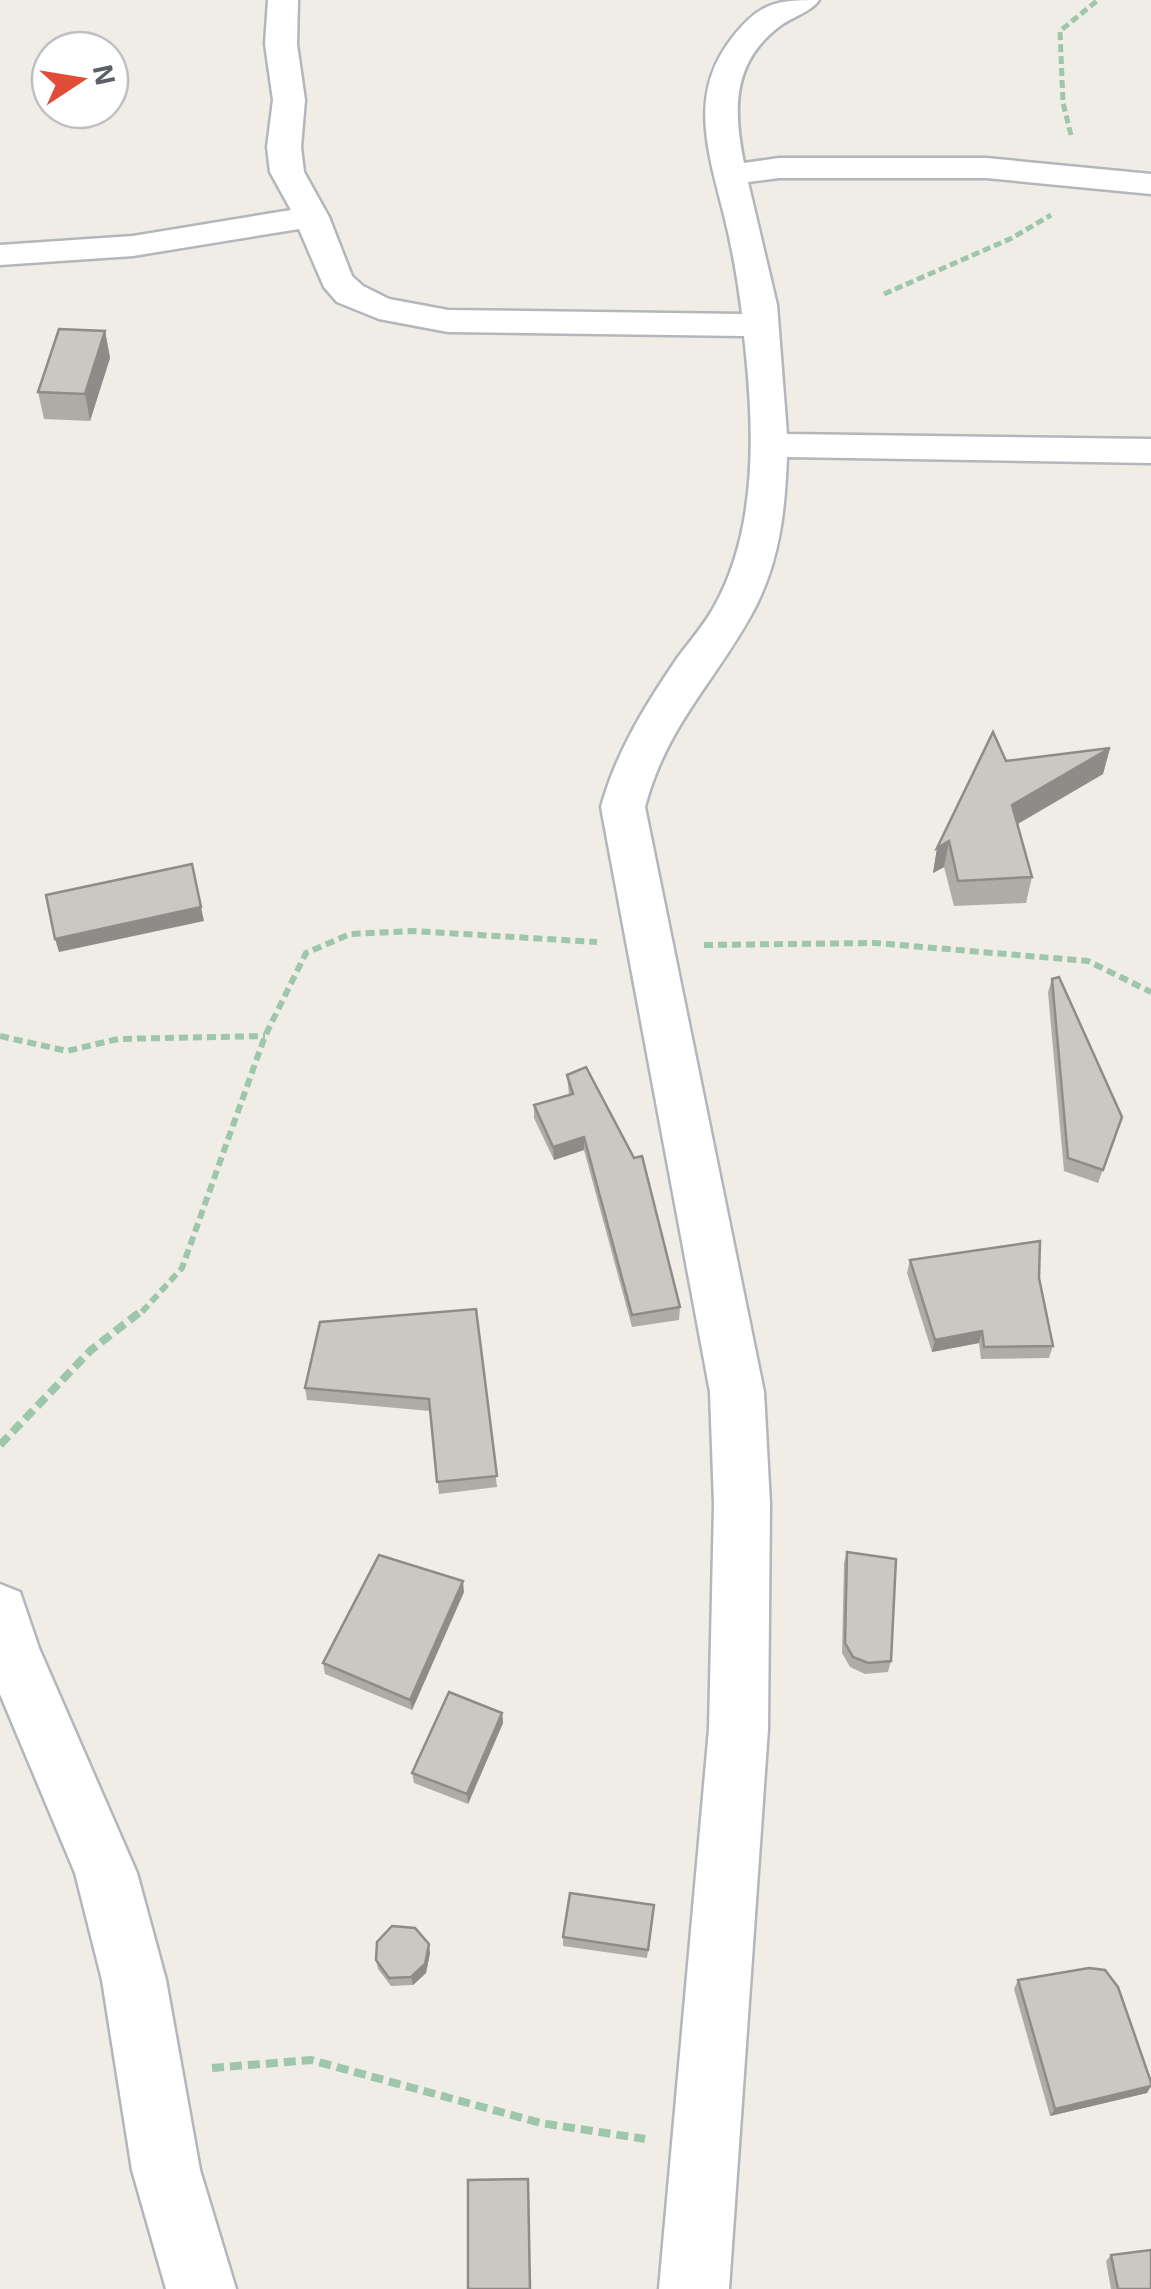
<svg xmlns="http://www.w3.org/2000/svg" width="1151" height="2289" viewBox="0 0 1151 2289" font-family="'Exo 2',sans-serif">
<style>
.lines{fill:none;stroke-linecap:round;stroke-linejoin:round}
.street-casing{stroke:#b3b6ba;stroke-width:5}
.path-far2{stroke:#9dc6aa;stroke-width:5;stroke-dasharray:8 4;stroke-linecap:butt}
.path-far1{stroke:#9dc6aa;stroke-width:6;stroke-dasharray:9 5;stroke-linecap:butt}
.path{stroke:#9dc6aa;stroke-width:8;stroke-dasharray:12 6;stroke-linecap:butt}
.street{fill:#fff;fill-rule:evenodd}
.wall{fill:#aeaca7}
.shaded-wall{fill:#8d8c88}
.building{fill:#cac8c2;stroke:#8d8c88;stroke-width:2.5}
</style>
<rect width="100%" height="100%" fill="#efede6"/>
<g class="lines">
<g class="street-casing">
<g id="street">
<path d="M268 0H298L297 44 305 100 301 147 304 172 329 217 352 276 363 286 389 299 448 310 742 314C738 281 732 247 724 215 708 151 688 94 732 38 760 2 777 0 819 0 811 12 792 17 780 26 732 62 733 109 744 163L779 158H986L1151 174V194L986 178H779L748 182 777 305 787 434 1151 439V463L787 457C785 510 780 558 756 606 719 678 667 723 645 807L764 1392 770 1504 768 1729 729 2289H659L709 1729 714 1504 710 1392 601 807C616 752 646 704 678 657 690 641 704 625 714 607 759 527 754 424 744 336L448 332 379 319 337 302 324 287 299 229 133 256 0 265V245L133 236 291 210 270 172 267 147 273 100 265 44Z"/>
<path d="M0 1584 20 1592 39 1648 137 1873 166 1980 200 2170 236 2289H166L132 2170 102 1980 75 1873 0 1694Z"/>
</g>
</g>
<g class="path-far2">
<path d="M1071 135 1063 103 1060 31 1098 0"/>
<path d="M884 294 1012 238 1051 215"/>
</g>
<g class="path-far1">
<path d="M704 945 876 943 1088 961 1151 992"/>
<path d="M0 1036 67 1051 118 1039 265 1036"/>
<path d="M142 1312 182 1268 265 1036 306 953 350 934 413 931 597 942"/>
</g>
<g class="path">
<path d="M0 1445 91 1350 144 1309"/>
<path d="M212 2068 311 2060 541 2123 645 2139"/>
</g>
<use href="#street" class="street"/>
</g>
<g class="wall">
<path d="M105 331 110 358 90 421 44 419 38 392Z"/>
<path d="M1110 748 1103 774 1018 824 1032 877 1026 903 954 906 944 867 933 873 937 848 1006 761Z"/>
<path d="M1052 979 1122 1117 1098 1183 1064 1171 1048 992Z"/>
<path d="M567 1075 680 1307 679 1320 632 1327 584 1150 554 1160 534 1118V1105L569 1095Z"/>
<path d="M910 1260 1039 1278 1053 1346 1049 1358 981 1359 979 1343 932 1352 907 1273Z"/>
<path d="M476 1309 497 1487 439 1494 430 1411 307 1400 305 1388Z"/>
<path d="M847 1552 891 1661 888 1672 865 1674 850 1667 842 1653 844 1563Z"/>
<path d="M464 1592 412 1710 325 1674 323 1663Z"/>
<path d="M502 1713 503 1723 468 1804 414 1783 412 1773Z"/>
<path d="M654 1905 647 1958 563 1946V1937Z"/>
<path d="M430 1953 426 1973 413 1985 391 1986 378 1969 376 1960Z"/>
<path d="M1018 1980 1147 2093 1050 2116 1014 1989Z"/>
<path d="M1111 2255 1151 2289H1111L1106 2261Z"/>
</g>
<g class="shaded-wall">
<path d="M105 331 110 358 90 421 85 394Z"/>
<path d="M1110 748 1103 774 1007 830 1012 805Z"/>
<path d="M949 841 944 867 933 873 937 848Z"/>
<path d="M201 907 204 921 59 952 55 939Z"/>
<path d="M584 1137V1150L554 1160 553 1147Z"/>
<path d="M982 1331 979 1343 932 1352 935 1340Z"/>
<path d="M463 1581 464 1592 412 1710 410 1700Z"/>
<path d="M502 1713 503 1723 468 1804 467 1794Z"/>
<path d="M429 1944 430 1953 426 1973 413 1985 411 1977Z"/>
<path d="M1151 2086 1147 2093 1050 2116 1055 2109Z"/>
</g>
<g class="building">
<path d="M59 329 105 331 85 394 38 392Z"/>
<path d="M993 732 1006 761 1110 748 1012 805 1032 877 958 881 949 841 937 848Z"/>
<path d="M192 864 201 907 55 939 46 895Z"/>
<path d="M1059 977 1122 1117 1103 1170 1068 1158 1052 979Z"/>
<path d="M586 1067 634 1158 642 1156 680 1307 632 1315 584 1137 553 1147 534 1105 573 1094 567 1075Z"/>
<path d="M1040 1241 1039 1278 1053 1346 984 1347 982 1331 935 1340 910 1260Z"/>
<path d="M476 1309 497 1476 437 1482 429 1399 305 1388 320 1322Z"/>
<path d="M847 1552 896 1559 891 1661 868 1663 853 1657 845 1643Z"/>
<path d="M379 1555 463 1581 410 1700 323 1663Z"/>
<path d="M449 1692 502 1713 467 1794 412 1773Z"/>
<path d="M570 1893 654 1905 648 1950 563 1937Z"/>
<path d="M392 1926 415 1928 429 1944 425 1964 411 1977 389 1978 376 1960 377 1942Z"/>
<path d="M1089 1968 1105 1970 1118 1987 1151 2082V2086L1055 2109 1018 1980Z"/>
<path d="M528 2179 530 2289H468V2180Z"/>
<path d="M1151 2250V2289H1118L1111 2255Z"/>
</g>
<g transform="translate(80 80) rotate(78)"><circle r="48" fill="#ffffff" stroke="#bec0c1" stroke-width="2.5"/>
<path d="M0-8L18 38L0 25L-18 38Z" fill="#e14d39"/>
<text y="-15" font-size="28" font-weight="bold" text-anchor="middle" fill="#5d6165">N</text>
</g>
</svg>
